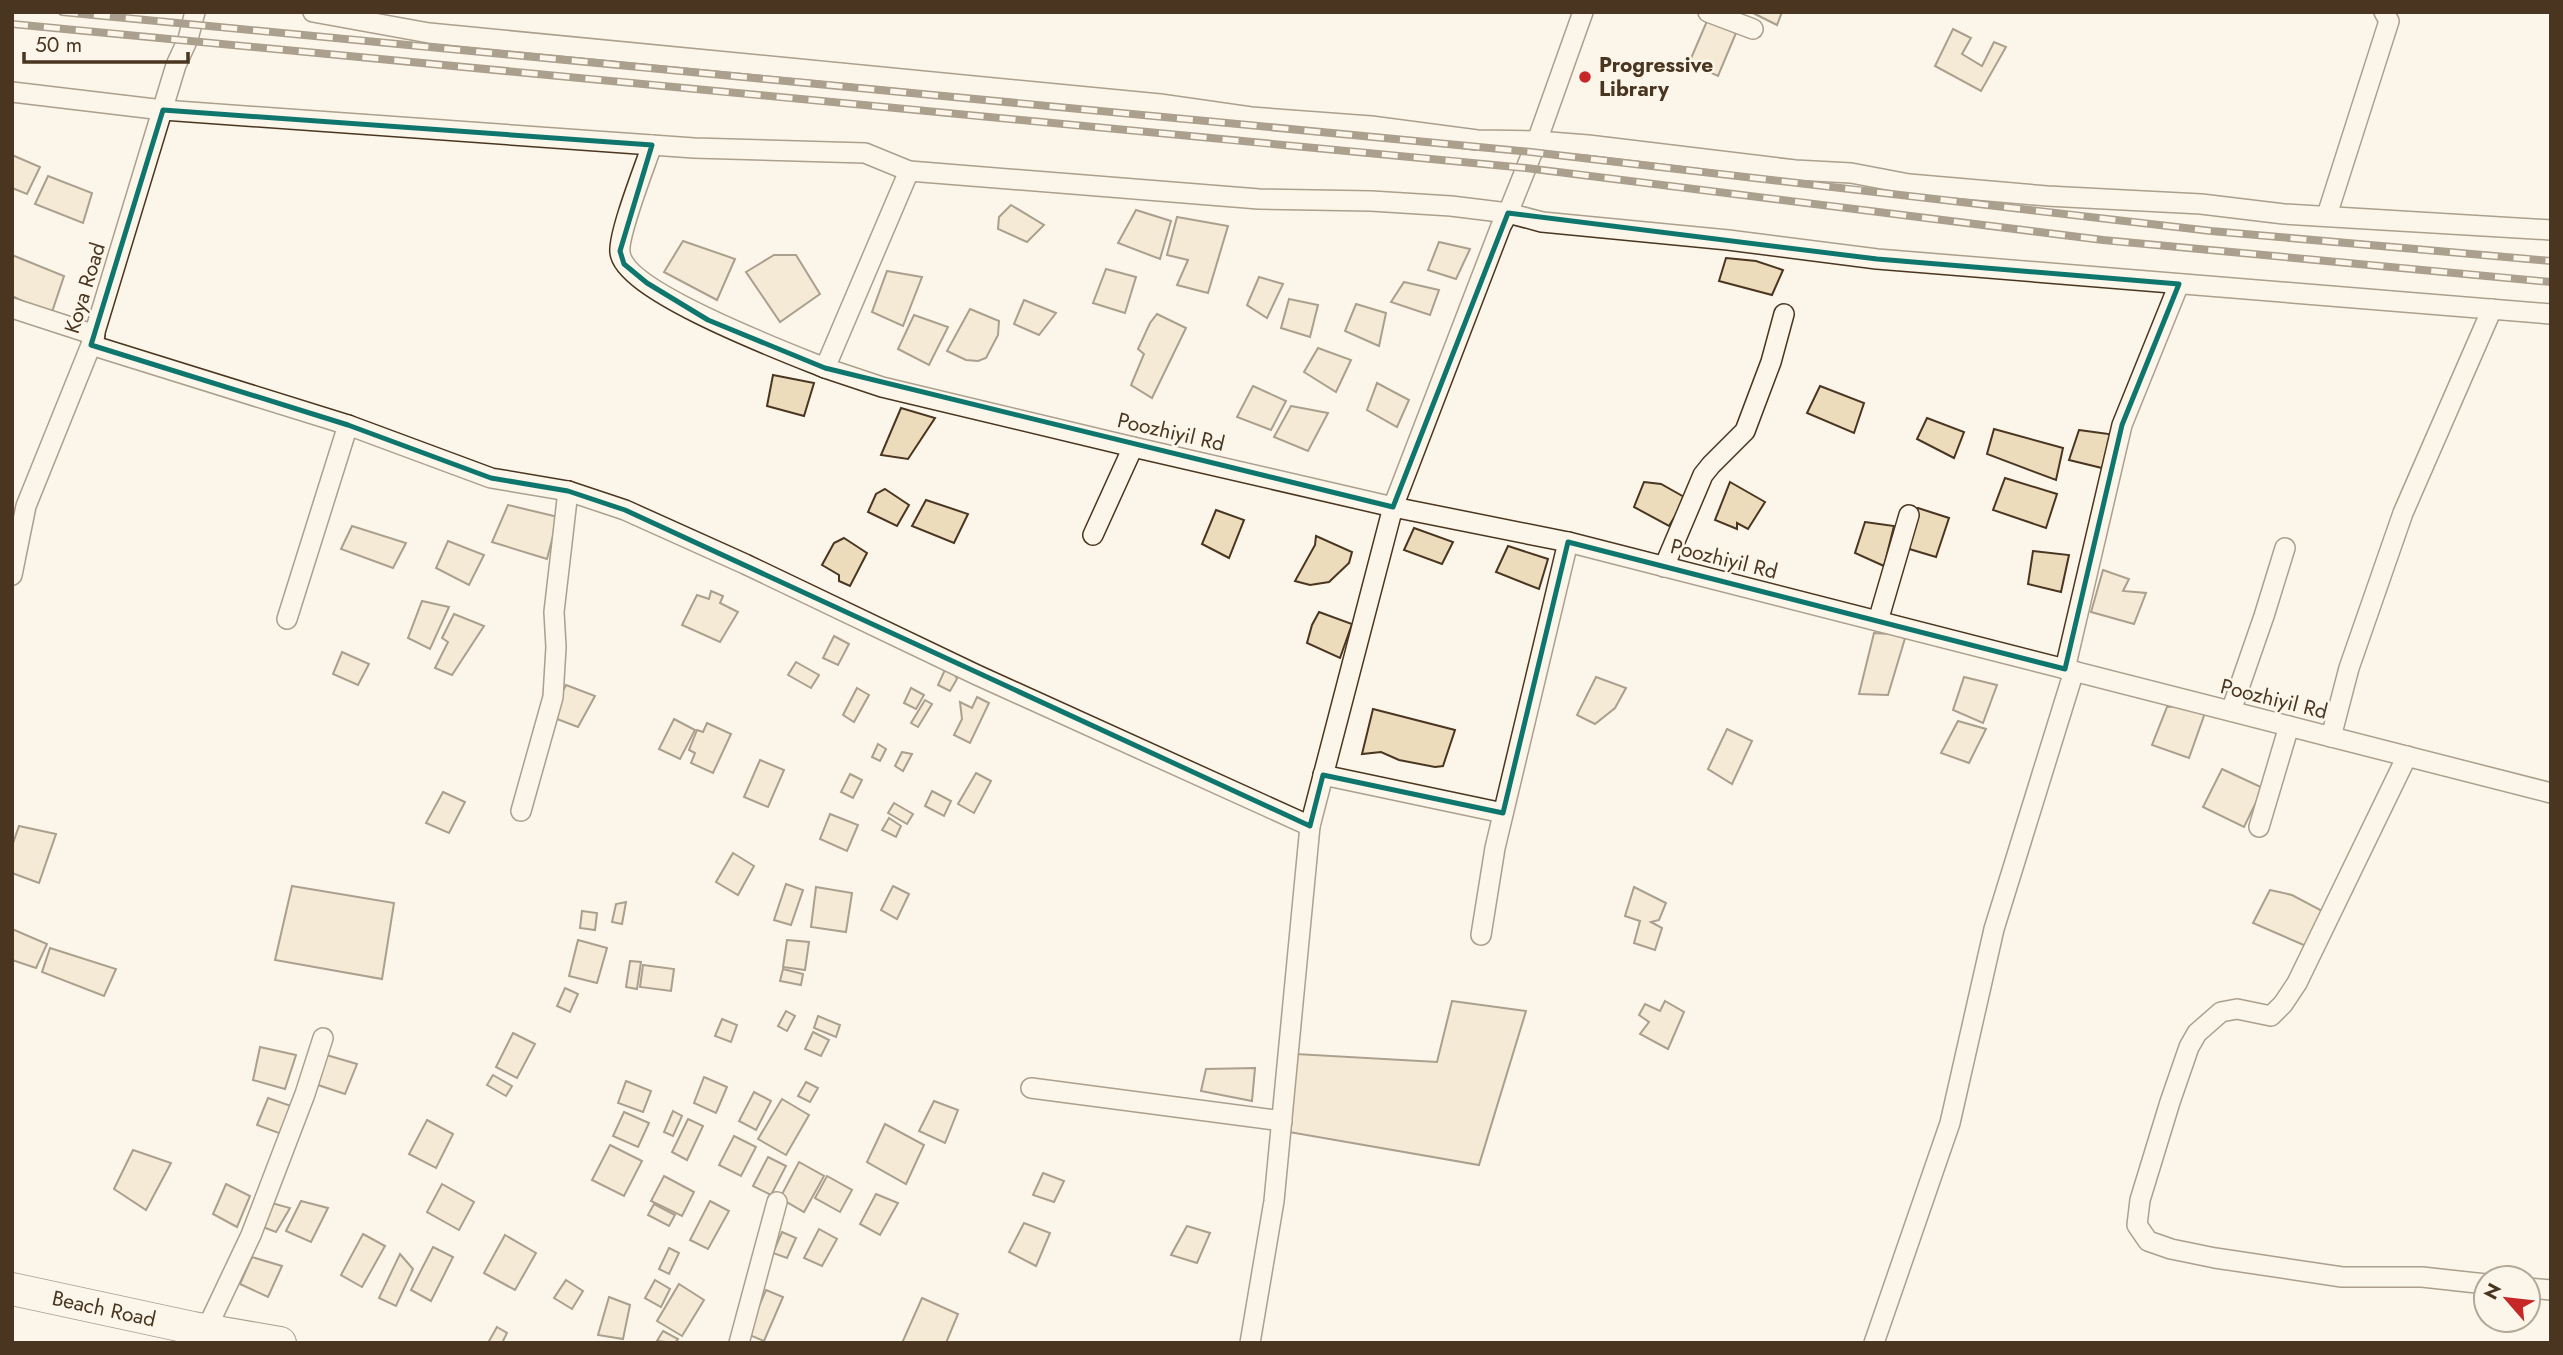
<svg xmlns="http://www.w3.org/2000/svg" width="2563" height="1355" viewBox="0 0 2563 1355" font-family="Jost,sans-serif">
<style>
.building{fill:#ecdcbc;stroke:#4a3520;stroke-width:2}
.lines{fill:none;stroke-linecap:round;stroke-linejoin:round}
.street-casing{stroke:#4a3520;stroke-width:22}
.primary-casing{stroke:#4a3520;stroke-width:34}
.street{stroke:#fbf6e9;stroke-width:19}
.primary{stroke:#fbf6e9;stroke-width:32}
.rail-casing{stroke:#4a3520;stroke-width:8}
.rail{stroke:#fbf6e9;stroke-width:5;stroke-dasharray:16;stroke-linecap:butt}
.marked{fill:none;stroke:#0f766e;stroke-width:5;stroke-linejoin:round}
.poi-dot{fill:#c62828;stroke:#fbf6e9;stroke-width:2.5}
.labels{text-anchor:middle;stroke-width:5;stroke-linejoin:round;paint-order:stroke}
.poi-label{font-size:21px;font-weight:bold;fill:#4a3520;stroke:#fbf6e9;text-anchor:start}
.street-label{font-size:21px;fill:#4a3520;stroke:#fbf6e9}
</style>
<rect width="100%" height="100%" fill="#fbf6e9"/>
<g class="building">
<path d="M1751 12H1782L1777 25Z"/>
<path d="M1707 21 1736 33 1718 76 1689 63Z"/>
<path d="M1953 29 1971 38 1962 54 1982 66 1994 42 2006 47 1981 91 1935 66Z"/>
<path d="M12 155 40 167 27 194 12 188Z"/>
<path d="M48 176 92 193 83 223 35 204Z"/>
<path d="M1011 205 1044 225 1027 242 998 229 999 217Z"/>
<path d="M1136 210 1171 221 1160 259 1118 243Z"/>
<path d="M1177 217 1228 226 1208 293 1177 285 1188 260 1167 255Z"/>
<path d="M683 241 735 259 717 300 664 272Z"/>
<path d="M1439 242 1470 249 1456 279 1428 270Z"/>
<path d="M12 255 64 276 51 315 12 296Z"/>
<path d="M774 255H796L820 294 780 322 746 272Z"/>
<path d="M1726 258 1756 261 1783 270 1772 295 1719 281Z"/>
<path d="M1106 269 1136 277 1125 313 1093 303Z"/>
<path d="M887 271 922 277 903 326 872 312Z"/>
<path d="M1259 277 1283 284 1267 318 1247 305Z"/>
<path d="M1404 282 1439 290 1430 315 1391 302Z"/>
<path d="M1289 299 1318 305 1310 337 1281 328Z"/>
<path d="M1024 300 1056 313 1039 335 1014 324Z"/>
<path d="M1356 304 1386 313 1379 346 1345 331Z"/>
<path d="M970 309 999 321 998 335 986 358 978 361 966 360 947 351Z"/>
<path d="M1157 314 1186 328 1152 398 1131 385 1144 354 1138 349 1150 323Z"/>
<path d="M914 315 948 327 929 365 898 349Z"/>
<path d="M1318 348 1351 360 1336 392 1304 372Z"/>
<path d="M773 375 814 383 804 416 767 406Z"/>
<path d="M1377 383 1409 400 1397 427 1367 410Z"/>
<path d="M1253 386 1286 401 1271 430 1237 417Z"/>
<path d="M1820 386 1864 403 1854 433 1807 413Z"/>
<path d="M1291 406 1328 413 1308 451 1274 437Z"/>
<path d="M901 408 935 418 908 459 881 455Z"/>
<path d="M1927 418 1964 432 1954 458 1917 439Z"/>
<path d="M1994 429 2063 448 2056 480 1987 454Z"/>
<path d="M2079 430 2116 435 2102 468 2069 460Z"/>
<path d="M2005 478 2057 494 2046 528 1993 510Z"/>
<path d="M1644 482 1661 484 1686 498 1669 526 1634 507Z"/>
<path d="M1730 482 1765 502 1748 529 1737 523V529L1715 520Z"/>
<path d="M885 489 909 505 897 526 868 512 876 494Z"/>
<path d="M926 500 968 514 954 543 912 526Z"/>
<path d="M508 505 558 517 547 559 492 542Z"/>
<path d="M1918 508 1949 518 1936 557 1906 548Z"/>
<path d="M1216 510 1244 520 1229 558 1202 544Z"/>
<path d="M1865 522 1894 526 1884 566 1855 553Z"/>
<path d="M352 526 406 543 393 568 341 549Z"/>
<path d="M1414 528 1453 542 1442 564 1404 550Z"/>
<path d="M1316 536 1352 552 1349 563 1329 582 1310 585 1295 581 1315 545Z"/>
<path d="M844 538 867 553 850 586 839 581V575L822 565 834 543Z"/>
<path d="M448 541 484 555 469 585 436 568Z"/>
<path d="M1508 546 1548 559 1539 589 1496 572Z"/>
<path d="M2033 551 2069 555 2061 592 2028 584Z"/>
<path d="M2103 570 2129 579 2123 591 2146 593 2134 624 2091 612Z"/>
<path d="M711 591 723 596 720 603 738 612 720 642 682 625 697 595 709 599Z"/>
<path d="M422 601 449 607 430 649 408 638Z"/>
<path d="M1319 612 1352 624 1340 658 1307 643 1312 625Z"/>
<path d="M454 614 484 626 452 675 435 668 448 642 442 638Z"/>
<path d="M1874 633 1906 635 1888 695 1859 694Z"/>
<path d="M834 636 849 644 838 665 823 658Z"/>
<path d="M342 652 369 664 358 685 333 674Z"/>
<path d="M949 661 957 679 950 691 938 685Z"/>
<path d="M796 662 819 675 811 688 788 675Z"/>
<path d="M1596 677 1626 688 1615 708 1595 724 1577 715Z"/>
<path d="M1964 677 1997 685 1983 723 1953 710Z"/>
<path d="M566 685 595 696 578 727 549 716Z"/>
<path d="M857 688 869 695 854 722 843 715Z"/>
<path d="M911 688 924 695 916 709 904 703Z"/>
<path d="M977 697 989 703 970 743 954 735 962 719 960 702 972 708Z"/>
<path d="M925 700 932 704 918 727 911 723Z"/>
<path d="M2179 706 2205 713 2189 758 2152 745 2167 707Z"/>
<path d="M1373 709 1455 730 1443 766 1435 767 1399 760 1381 752 1362 754Z"/>
<path d="M674 719 695 730 680 759 659 749Z"/>
<path d="M1958 721 1986 729 1969 763 1941 753Z"/>
<path d="M707 723 731 734 713 773 691 763 695 753 689 750 697 730 703 732Z"/>
<path d="M1727 729 1752 741 1732 784 1708 769Z"/>
<path d="M878 744 886 749 880 761 872 757Z"/>
<path d="M902 752 912 754 903 771 895 766Z"/>
<path d="M760 760 784 770 768 807 744 797Z"/>
<path d="M2222 769 2263 788 2244 827 2203 807Z"/>
<path d="M976 773 991 781 974 813 958 804Z"/>
<path d="M850 774 862 780 853 798 841 792Z"/>
<path d="M932 791 951 801 944 816 925 806Z"/>
<path d="M443 792 465 802 449 833 426 823Z"/>
<path d="M894 803 913 814 907 824 888 813Z"/>
<path d="M830 814 858 825 847 851 820 839Z"/>
<path d="M889 818 901 826 896 837 882 830Z"/>
<path d="M19 826 56 834 39 883 12 873V846Z"/>
<path d="M733 853 754 866 738 895 716 882Z"/>
<path d="M786 884 803 890 791 925 774 920Z"/>
<path d="M292 886 394 903 382 979 275 960Z"/>
<path d="M893 886 909 894 897 919 881 910Z"/>
<path d="M816 887 852 893 846 932 811 927Z"/>
<path d="M1634 887 1666 903 1659 920 1651 922 1662 928 1655 950 1634 943 1640 921 1625 916Z"/>
<path d="M2270 890 2292 895 2328 914 2306 946 2253 923Z"/>
<path d="M626 902 622 924 612 922 616 904Z"/>
<path d="M582 911 597 913 595 930 580 928Z"/>
<path d="M12 929 47 944 36 968 12 960Z"/>
<path d="M578 940 607 948 597 983 569 976Z"/>
<path d="M787 940 809 942 805 970 783 967Z"/>
<path d="M50 948 116 969 104 996 42 972Z"/>
<path d="M630 961 641 962 637 989 626 987Z"/>
<path d="M643 965 674 969 671 991 640 987Z"/>
<path d="M783 969 803 974 801 985 780 981Z"/>
<path d="M565 988 578 994 570 1012 557 1006Z"/>
<path d="M1452 1001 1526 1011 1479 1165 1289 1132 1296 1054 1437 1062Z"/>
<path d="M1665 1001 1684 1012 1668 1049 1640 1034 1649 1022 1639 1015 1645 1004 1660 1011Z"/>
<path d="M786 1011 795 1016 787 1031 778 1026Z"/>
<path d="M818 1016 840 1025 836 1037 814 1028Z"/>
<path d="M722 1019 737 1025 731 1042 715 1036Z"/>
<path d="M813 1032 829 1040 821 1056 805 1049Z"/>
<path d="M513 1033 535 1044 517 1078 496 1067Z"/>
<path d="M260 1047 296 1055 285 1089 253 1080Z"/>
<path d="M323 1054 357 1064 345 1094 315 1084Z"/>
<path d="M1255 1068 1252 1101 1201 1091 1206 1069Z"/>
<path d="M493 1075 512 1086 506 1096 487 1085Z"/>
<path d="M704 1077 727 1087 716 1113 694 1103Z"/>
<path d="M626 1081 651 1091 643 1112 618 1103Z"/>
<path d="M806 1082 818 1088 810 1102 798 1096Z"/>
<path d="M754 1092 771 1101 756 1130 739 1121Z"/>
<path d="M268 1098 297 1108 287 1136 257 1125Z"/>
<path d="M782 1099 809 1115 786 1155 758 1139Z"/>
<path d="M934 1101 958 1110 945 1143 919 1131Z"/>
<path d="M673 1111 682 1116 673 1136 664 1132Z"/>
<path d="M624 1112 649 1123 638 1147 613 1136Z"/>
<path d="M688 1119 703 1126 687 1160 672 1152Z"/>
<path d="M427 1120 453 1134 436 1168 409 1154Z"/>
<path d="M885 1124 924 1145 906 1184 867 1162Z"/>
<path d="M734 1136 756 1147 741 1176 719 1165Z"/>
<path d="M610 1145 642 1161 624 1196 592 1180Z"/>
<path d="M133 1150 171 1163 146 1210 114 1189Z"/>
<path d="M768 1157 786 1166 771 1195 753 1186Z"/>
<path d="M799 1162 824 1176 804 1212 780 1198Z"/>
<path d="M1043 1173 1064 1181 1054 1202 1033 1195Z"/>
<path d="M664 1176 694 1192 682 1216 651 1201Z"/>
<path d="M827 1176 852 1190 840 1212 815 1198Z"/>
<path d="M226 1184 250 1196 237 1227 213 1214Z"/>
<path d="M442 1184 474 1202 459 1230 427 1212Z"/>
<path d="M876 1194 898 1203 880 1235 860 1224Z"/>
<path d="M301 1201 328 1208 311 1242 286 1231Z"/>
<path d="M710 1201 729 1211 708 1249 690 1240Z"/>
<path d="M268 1202 290 1208 276 1232 260 1226Z"/>
<path d="M654 1204 675 1215 669 1226 648 1215Z"/>
<path d="M1024 1223 1050 1233 1036 1266 1009 1252Z"/>
<path d="M1187 1226 1210 1233 1197 1263 1171 1255Z"/>
<path d="M819 1229 837 1239 822 1266 804 1258Z"/>
<path d="M782 1232 796 1238 787 1258 773 1253Z"/>
<path d="M363 1234 385 1246 362 1287 341 1275Z"/>
<path d="M505 1235 536 1253 515 1290 484 1273Z"/>
<path d="M433 1247 453 1257 431 1301 411 1290Z"/>
<path d="M669 1248 679 1253 669 1274 659 1269Z"/>
<path d="M400 1254 413 1269 396 1306 379 1298Z"/>
<path d="M252 1257 282 1266 268 1297 240 1284Z"/>
<path d="M566 1280 583 1291 572 1309 554 1298Z"/>
<path d="M655 1280 670 1289 661 1307 645 1298Z"/>
<path d="M679 1284 704 1300 682 1336 657 1321Z"/>
<path d="M766 1290 783 1297 764 1341 747 1334Z"/>
<path d="M609 1297 630 1305 623 1339 598 1335Z"/>
<path d="M922 1298 958 1314 946 1343H902Z"/>
<path d="M497 1327 507 1333 502 1343H488Z"/>
<path d="M663 1331 678 1339 675 1343 657 1341Z"/>
</g>
<g class="lines">
<g class="street-casing">
<g id="street">
<path d="M313 12 429 33 1160 104 1251 117 1371 126 1477 140 1537 141 1588 145 1795 170 1851 173 1909 184 2047 196 2201 204 2284 214 2551 230"/>
<path d="M1708 12 1753 29"/>
<path d="M12 92 163 110 694 148 865 153 909 171 1259 199 1371 201 1451 206 1508 213 1542 222 1728 240 1877 259 2551 314"/>
<path d="M652 145C645 166 618 234 620 252 623 291 788 353 825 368"/>
<path d="M909 171 825 368 882 387 1133 447 1393 507 1568 542 2551 793"/>
<path d="M2327 215 2389 21 2384 12"/>
<path d="M12 308 95 335"/>
<path d="M91 345 348 425 491 478 568 491 625 510 745 564 977 675 1310 826"/>
<path d="M1093 535 1133 447"/>
<path d="M1664 567 1703 475 1711 465 1745 431 1771 362 1784 314"/>
<path d="M12 575 26 506 91 345 176 65 188 39 195 12"/>
<path d="M287 619 348 425"/>
<path d="M1878 621 1909 515"/>
<path d="M2065 669 2122 425 2179 284"/>
<path d="M2231 711 2264 616 2285 548"/>
<path d="M2331 737 2349 668 2403 513 2492 309"/>
<path d="M2407 756 2297 983 2283 1004 2271 1016 2237 1009 2221 1012 2197 1033 2189 1047 2170 1102 2140 1200 2137 1225 2148 1241 2171 1249 2215 1258 2342 1277H2422L2486 1284"/>
<path d="M1323 775 1503 813"/>
<path d="M521 811 553 697 556 647 554 612 568 491"/>
<path d="M2259 827 2289 726"/>
<path d="M1481 935 1495 848 1568 542"/>
<path d="M1031 1088 1282 1121"/>
<path d="M2528 1288 2551 1290"/>
<path d="M206 1330 251 1235 305 1094 323 1038"/>
<path d="M739 1343 777 1202"/>
<path d="M1250 1343 1274 1201 1310 826 1393 507 1501 226 1508 213 1537 141 1583 12"/>
<path d="M1874 1343 1950 1123 1994 929 2074 671"/>
</g>
</g>
<g class="primary-casing">
<g id="primary">
<path id="s1" d="M12 1289 193 1328 280 1343"/>
</g>
</g>
<use href="#street" class="street"/>
<use href="#primary" class="primary"/>
<g class="rail-casing">
<g id="rail">
<path d="M62 12 1531 152 2211 231 2551 261"/>
<path d="M12 24 1526 168 2103 240 2551 282"/>
</g>
</g>
<use href="#rail" class="rail"/>
</g>
<path d="M0 0H2563V1355H0ZM163 110 652 145 620 251 624 264 647 283 708 320 825 368 1393 507 1508 213 1877 259 2179 284 2122 425 2065 669 1568 542 1503 813 1323 775 1310 826 625 510 568 491 491 478 348 425 91 345Z" fill="#fbf6e9" fill-opacity=".55" fill-rule="evenodd"/>
<path class="marked" d="M163 110 652 145 620 251 624 264 647 283 708 320 825 368 1393 507 1508 213 1877 259 2179 284 2122 425 2065 669 1568 542 1503 813 1323 775 1310 826 625 510 568 491 491 478 348 425 91 345Z"/>
<circle class="poi-dot" cx="1585" cy="77" r="7"/>
<g class="labels">
<g class="poi-label">
<text x="1599" y="72">Progressive<tspan x="1599" dy="24">Library</tspan></text>
</g>
<g class="street-label">
<text transform="translate(85 288) rotate(-73)" y="7">Koya Road</text>
<text transform="translate(1171 432) rotate(13)" y="7">Poozhiyil Rd</text>
<text transform="translate(1724 559) rotate(14)" y="7">Poozhiyil Rd</text>
<text transform="translate(2274 699) rotate(14)" y="7">Poozhiyil Rd</text>
<text dy="7" stroke="none"><textPath href="#s1" startOffset="94">Beach Road</textPath></text>
</g>
</g>
<rect width="2563" height="1355" fill="none" stroke="#4a3520" stroke-width="28"/>
<g transform="translate(2507 1299) rotate(298)"><circle r="33" fill="#fbf6e9" stroke="#b4a999" stroke-width="2"/>
<path d="M0-5L12 26L0 18L-12 26Z" fill="#c62828"/>
<text y="-10" font-size="19" font-weight="bold" text-anchor="middle" fill="#4a3520">N</text>
</g>
<path d="M24 52v10h164v-10" fill="none" stroke="#4a3520" stroke-width="3.5"/>
<text x="35" y="52" font-size="21" fill="#4a3520" stroke="#fbf6e9" stroke-width="5" paint-order="stroke">50 m</text>
</svg>
